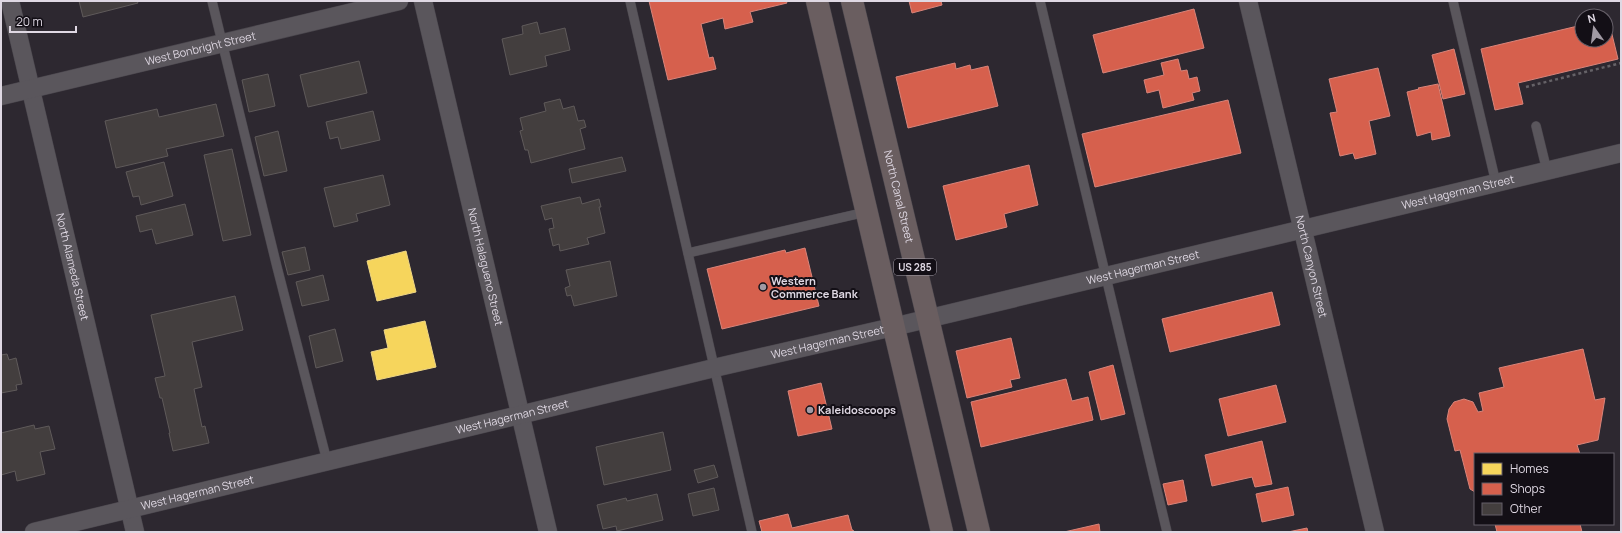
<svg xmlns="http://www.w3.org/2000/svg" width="1622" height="533" viewBox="0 0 1622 533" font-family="Manrope,sans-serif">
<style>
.homes{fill:#f6d55c;stroke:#efd684}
.shops{fill:#d6604d;stroke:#d9847a}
.building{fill:#433e3e;stroke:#5f5a5a}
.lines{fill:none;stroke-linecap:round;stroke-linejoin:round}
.service-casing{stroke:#49454c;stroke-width:10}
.minor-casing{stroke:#49454c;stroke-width:19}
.trunk-casing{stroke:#49454c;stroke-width:23}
.path{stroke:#656267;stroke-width:2.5;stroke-dasharray:3 3;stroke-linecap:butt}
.service{stroke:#5a565c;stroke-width:9}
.minor{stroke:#5a565c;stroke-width:18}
.trunk{stroke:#6a5e60;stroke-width:22}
.poi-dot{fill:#a19aa4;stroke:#130f16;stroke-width:1.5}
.labels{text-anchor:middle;stroke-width:4;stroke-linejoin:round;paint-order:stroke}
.shield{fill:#130f16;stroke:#a29ca6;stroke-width:1}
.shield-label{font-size:10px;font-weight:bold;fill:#dfd8e3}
.street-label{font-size:11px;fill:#dfd8e3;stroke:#130f16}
.poi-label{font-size:11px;font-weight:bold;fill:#dfd8e3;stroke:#130f16;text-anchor:start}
</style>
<rect width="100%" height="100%" fill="#2d2830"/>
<g class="homes">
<path d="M406 251 416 292 377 301 367 261Z"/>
<path d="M425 321 436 367 377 380 371 352 388 348 384 330Z"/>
</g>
<g class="shops">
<path d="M649 1H786L787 3 750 12 753 22 725 29 723 18 701 24 709 58 713 57 716 69 668 80Z"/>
<path d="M909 1H941L942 5 912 13Z"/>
<path d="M1194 9 1204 48 1103 73 1093 35Z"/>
<path d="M1608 18 1618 59 1518 83 1523 104 1495 110 1481 49 1582 25V40H1606V19Z"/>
<path d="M1454 49 1465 94 1443 99 1432 55Z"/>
<path d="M1178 59 1181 71 1187 70 1189 79 1197 77 1200 91 1192 93 1194 100 1163 108 1159 90 1147 93 1144 80 1164 75 1161 63Z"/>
<path d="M955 63 956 69 970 65 971 70 988 66 998 106 908 128 896 77Z"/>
<path d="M1378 68 1390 116 1369 121 1376 154 1355 159 1353 153 1340 156 1330 113 1337 112 1329 79Z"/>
<path d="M1438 84 1450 136 1432 140 1431 132 1417 136 1407 92 1419 89 1418 88Z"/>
<path d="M1228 100 1241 153 1095 187 1082 134Z"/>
<path d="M1029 165 1038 205 1004 214 1007 227 956 240 943 186Z"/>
<path d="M805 248 819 306 722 329 707 269 785 250 786 253Z"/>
<path d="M1272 292 1280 325 1170 352 1162 319Z"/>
<path d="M1011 338 1020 378 1010 380 1012 387 967 398 956 351Z"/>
<path d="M1583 349 1595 400 1605 398 1598 440 1577 445 1580 454H1475V492L1470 489 1460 450 1455 451 1447 419 1449 409 1454 402 1464 399 1473 402 1478 412 1483 411 1479 393 1504 387 1499 368Z"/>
<path d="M1113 365 1125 414 1101 420 1089 372Z"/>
<path d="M1066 379 1072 401 1088 397 1093 420 981 447 971 402Z"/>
<path d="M821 383 832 429 798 436 788 391Z"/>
<path d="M1276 385 1286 422 1228 436 1219 399Z"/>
<path d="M1262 441 1272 484 1255 487 1252 477 1212 486 1205 455Z"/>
<path d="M1183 480 1187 501 1168 505 1163 484Z"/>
<path d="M1288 487 1294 515 1262 522 1256 494Z"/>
<path d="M788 514 792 528 848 515 852 530H853L854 532H762L759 521Z"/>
<path d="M1099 524 1100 532H1064Z"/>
<path d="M1495 524H1580L1582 532H1497Z"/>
<path d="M1307 528 1308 532H1288Z"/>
</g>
<g class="building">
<path d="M79 1H137L138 3 83 17Z"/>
<path d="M537 22 540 34 565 28 570 50 545 56 547 66 510 75 502 39 523 34 522 26Z"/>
<path d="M359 61 367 93 308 107 300 75Z"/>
<path d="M268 74 275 106 249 112 242 80Z"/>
<path d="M560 99 563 109 574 106 578 121 584 120 586 127 580 129 585 149 531 163 528 150H525L520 131 523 130 520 118 546 111 544 103Z"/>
<path d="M216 104 224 136 166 149 168 156 116 168 105 121 157 109 159 117Z"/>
<path d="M373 111 380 140 341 149 338 137 330 139 326 122Z"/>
<path d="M278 131 287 171 264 176 255 137Z"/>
<path d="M232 149 251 235 223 241 204 155Z"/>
<path d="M622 157 626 171 572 183 569 169Z"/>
<path d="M164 162 173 196 141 205 139 196 133 197 126 172Z"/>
<path d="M383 175 390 205 356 214 358 221 334 227 324 188Z"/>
<path d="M580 197 582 204 599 199 601 207H599L605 233 587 238 589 244 560 251 559 244 553 246 549 229 554 228 552 218 545 220 541 206Z"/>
<path d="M185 204 193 235 156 244 152 229 140 232 136 216Z"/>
<path d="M305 247 310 270 288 275 282 252Z"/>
<path d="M610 261 617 296 574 306 571 295 567 296 565 288 570 286 566 270Z"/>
<path d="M323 275 329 300 302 306 296 282Z"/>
<path d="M235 296 243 330 192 342 202 387 194 389 202 427 205 426 209 443 173 451 169 433H170L162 398H160L155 378 165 376 151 315Z"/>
<path d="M335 329 343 361 316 368 309 336Z"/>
<path d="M7 354 9 360 16 358 22 384 16 385 17 390 1 393V355Z"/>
<path d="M34 425 35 429 49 426 55 449 40 452 45 474 17 481 15 471 1 475V433Z"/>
<path d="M663 432 671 470 604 485 596 447Z"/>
<path d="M714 465 718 477 698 483 694 470Z"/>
<path d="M714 488 719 510 693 516 688 494Z"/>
<path d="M657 494 663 520 617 531 616 526 603 529 597 505 626 498 627 501Z"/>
</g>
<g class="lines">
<g class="service-casing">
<g id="service">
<path d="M212 1 277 267 327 461"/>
<path d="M630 1 752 532"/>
<path d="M1040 1 1167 532"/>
<path d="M1453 1 1496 183"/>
<path d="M1536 126 1547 171"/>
<path d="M688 253 866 212"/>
</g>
</g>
<g class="minor-casing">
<g id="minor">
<path id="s1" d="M10 1 135 532"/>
<path id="s2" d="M423 1 548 532"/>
<path id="s3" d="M1248 1 1375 532"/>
<path id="s4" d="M1 96 399 1"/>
<path id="s5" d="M34 532 714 368 893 327 1621 153"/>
</g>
</g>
<g class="trunk-casing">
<g id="trunk">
<path d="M817 1 942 532"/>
<path id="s6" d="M852 1 979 532"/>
</g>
</g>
<path class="path" d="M1526 87 1621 63"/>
<use href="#service" class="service"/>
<use href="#minor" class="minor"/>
<use href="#trunk" class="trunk"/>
</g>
<g class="poi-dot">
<circle cx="763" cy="287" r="4"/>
<circle cx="810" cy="410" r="4"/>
</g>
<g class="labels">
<rect class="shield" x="894" y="259" width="42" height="16" rx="3"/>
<g class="shield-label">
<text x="915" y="271">US 285</text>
</g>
<g class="street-label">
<text dy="4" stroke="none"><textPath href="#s4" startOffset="205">West Bonbright Street</textPath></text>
<text dy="4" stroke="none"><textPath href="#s5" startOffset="1464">West Hagerman Street</textPath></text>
<text dy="4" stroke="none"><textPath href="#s6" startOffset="201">North Canal Street</textPath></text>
<text dy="4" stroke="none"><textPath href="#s1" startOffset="273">North Alameda Street</textPath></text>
<text dy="4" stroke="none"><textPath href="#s2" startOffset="273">North Halagueno Street</textPath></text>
<text dy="4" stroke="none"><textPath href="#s5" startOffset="1140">West Hagerman Street</textPath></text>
<text dy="4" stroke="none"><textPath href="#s3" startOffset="273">North Canyon Street</textPath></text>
<text dy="4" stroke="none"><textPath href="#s5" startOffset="816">West Hagerman Street</textPath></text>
<text dy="4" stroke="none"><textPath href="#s5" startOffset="492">West Hagerman Street</textPath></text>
<text dy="4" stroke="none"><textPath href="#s5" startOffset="168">West Hagerman Street</textPath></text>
</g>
<g class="poi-label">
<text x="771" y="285">Western<tspan x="771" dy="13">Commerce Bank</tspan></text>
<text x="818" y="414">Kaleidoscoops</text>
</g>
</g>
<rect width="1622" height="533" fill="none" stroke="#dfd8e3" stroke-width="4"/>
<rect x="1474" y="453" width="140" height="72" fill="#130f16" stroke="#655f68"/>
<rect x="1482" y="463" width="20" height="12" fill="#f6d55c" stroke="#655f68"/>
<text x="1510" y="473" font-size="12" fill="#dfd8e3">Homes</text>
<rect x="1482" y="483" width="20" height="12" fill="#d6604d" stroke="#655f68"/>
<text x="1510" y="493" font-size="12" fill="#dfd8e3">Shops</text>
<rect x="1482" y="503" width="20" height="12" fill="#433e3e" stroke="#655f68"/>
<text x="1510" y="513" font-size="12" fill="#dfd8e3">Other</text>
<g transform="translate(1594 28) rotate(346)"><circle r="19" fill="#130f16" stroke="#655f68"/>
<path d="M0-3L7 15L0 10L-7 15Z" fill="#a19aa4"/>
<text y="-6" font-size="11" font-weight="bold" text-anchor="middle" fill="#dfd8e3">N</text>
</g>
<path d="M10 26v6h66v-6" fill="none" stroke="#dfd8e3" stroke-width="2"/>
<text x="16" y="26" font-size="12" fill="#dfd8e3" stroke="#130f16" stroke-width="3" paint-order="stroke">20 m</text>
</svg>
